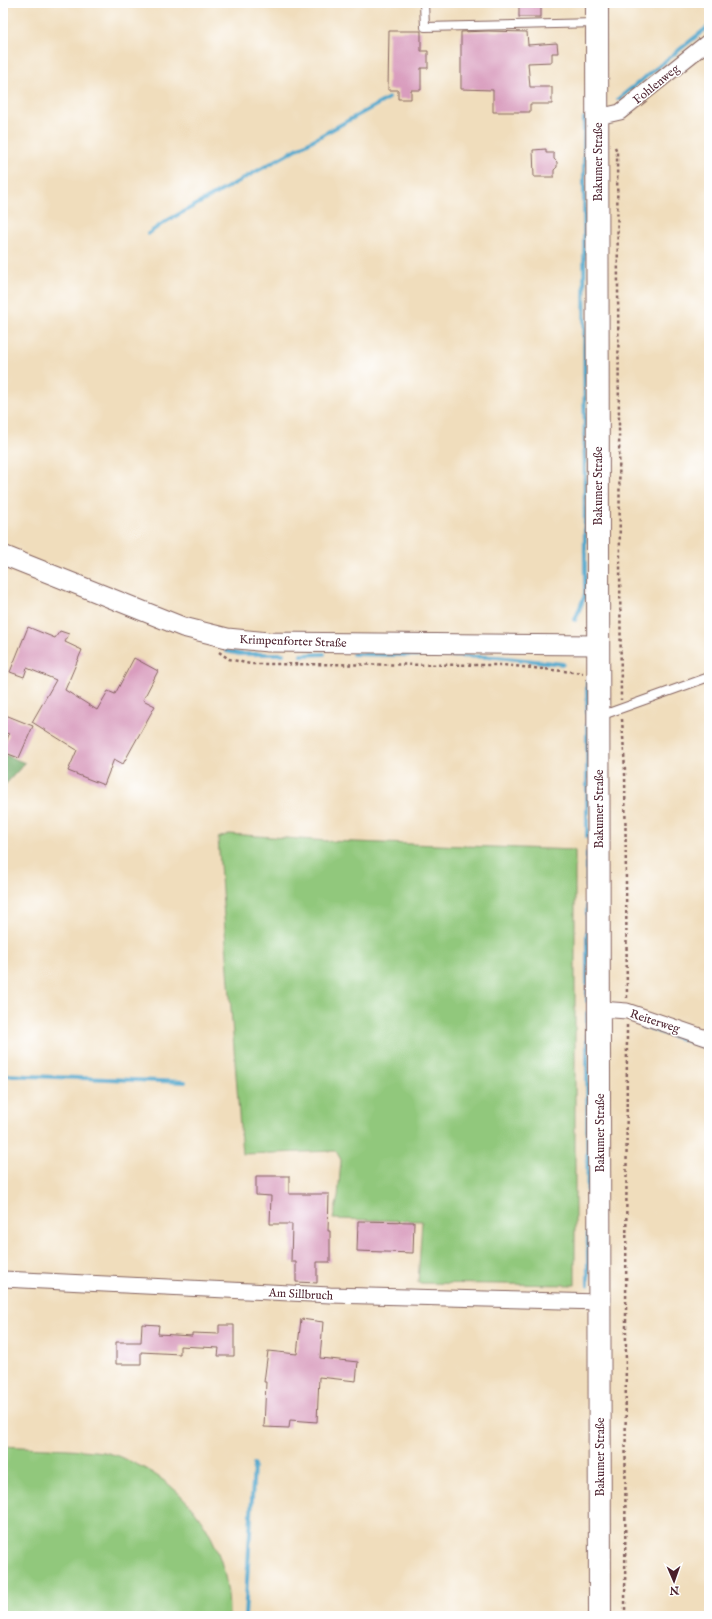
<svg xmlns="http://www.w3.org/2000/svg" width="712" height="1619" viewBox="0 0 712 1619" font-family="'IM FELL English',serif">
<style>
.green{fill:#91c87b;stroke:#6e7453}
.forest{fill:#74ac6b;stroke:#5f664b}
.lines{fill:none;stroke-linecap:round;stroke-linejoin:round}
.stream{stroke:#4ea5cb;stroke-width:4}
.building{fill:#d99dbe}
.service-casing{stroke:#84625e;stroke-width:10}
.minor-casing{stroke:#84625e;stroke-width:17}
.tertiary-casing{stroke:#84625e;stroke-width:21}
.secondary-casing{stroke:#84625e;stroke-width:24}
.path{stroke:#84625e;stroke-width:2.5;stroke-dasharray:3 3;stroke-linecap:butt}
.service{stroke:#fff;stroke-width:8}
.minor{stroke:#fff;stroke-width:15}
.tertiary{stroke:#fff;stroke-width:19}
.secondary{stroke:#fff;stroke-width:22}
.labels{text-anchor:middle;stroke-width:3;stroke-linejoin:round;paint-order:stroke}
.street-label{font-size:12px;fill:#4a1f2b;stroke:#fff}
</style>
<rect width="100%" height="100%" fill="#fff"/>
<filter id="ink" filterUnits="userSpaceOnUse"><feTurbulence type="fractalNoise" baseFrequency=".025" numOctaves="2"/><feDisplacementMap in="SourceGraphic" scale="8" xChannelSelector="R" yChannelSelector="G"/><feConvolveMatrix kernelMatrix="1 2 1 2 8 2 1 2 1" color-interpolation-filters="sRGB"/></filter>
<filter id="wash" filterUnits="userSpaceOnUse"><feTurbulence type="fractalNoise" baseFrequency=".012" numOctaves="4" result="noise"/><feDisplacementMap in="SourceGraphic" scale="16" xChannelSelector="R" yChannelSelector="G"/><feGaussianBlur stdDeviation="0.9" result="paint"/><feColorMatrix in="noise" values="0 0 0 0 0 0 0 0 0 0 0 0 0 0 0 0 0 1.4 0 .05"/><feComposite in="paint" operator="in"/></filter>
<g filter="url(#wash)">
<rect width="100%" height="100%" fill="#f0ddbc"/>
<g class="green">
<path d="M229 834 328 841 575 850V1285L418 1283 422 1221 333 1219 338 1197 341 1160 336 1151 242 1154 218 838Z"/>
<path d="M3 1446C36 1448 70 1448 103 1452 116 1454 130 1461 142 1467 198 1496 230 1554 229 1616H3Z"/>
</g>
<path class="forest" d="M3 754 25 763 3 787Z"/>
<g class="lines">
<g class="stream">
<path d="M618 99 709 26"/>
<path d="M148 234 163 223 389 98"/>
<path d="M575 620 585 595 584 118"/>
<path d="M226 651 240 654H283"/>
<path d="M353 654 497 657 563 664"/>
<path d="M301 655 324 654"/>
<path d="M587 681V837"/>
<path d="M587 1001V853"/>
<path d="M587 1013 588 1285"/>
<path d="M642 1026 709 1048"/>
<path d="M3 1075 185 1082"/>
<path d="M245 1616 254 1465"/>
</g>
</g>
<g id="blocks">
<g class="building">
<rect x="519" y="3" width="22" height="14"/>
<path d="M389 31H421V51H428V68H421V90H411V99H398V90H388Z"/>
<path d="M488 31 527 32 528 45 557 43 558 53H552V62L528 63 530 87H552V104H530V112H493V90L461 89V32Z"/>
<path d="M546 149V153H554V159L557 162V167L554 170V177H534L533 150Z"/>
<path d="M28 627 55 638 60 631 69 634 65 642 82 650 65 690 97 710 108 691 115 694 134 658 158 671 143 700 155 706 123 764 114 759 104 785 68 771 77 750 32 722 56 680 27 668 24 677 10 672Z"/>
<path d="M3 714 33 726 19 758 3 752 9 734 3 732Z"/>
<path d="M256 1176H289V1194H329L328 1231H330V1262H317V1283L296 1282V1262H291L292 1224H270L271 1196 256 1195Z"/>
<path d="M358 1221 414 1222 413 1253 357 1251Z"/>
<path d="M301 1319 323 1322 320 1358 358 1362 356 1381 319 1377 317 1422 290 1420 289 1428 264 1427 266 1382H264L268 1351 297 1354Z"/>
<path d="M142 1324 159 1325 158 1334 192 1336V1333L219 1334V1325H234V1356H218L219 1348 180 1346V1354L141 1352V1364H116V1342H141Z"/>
</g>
</g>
</g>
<g filter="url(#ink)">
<use href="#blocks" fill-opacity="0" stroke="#84625e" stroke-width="1"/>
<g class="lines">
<g class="service-casing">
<g id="service">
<path d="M424 3 425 27 596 23"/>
<path d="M600 716 709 677"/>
</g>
</g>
<g class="minor-casing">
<g id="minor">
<path d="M598 117 620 112 709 41"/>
<path d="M600 1009 627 1011 709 1039"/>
<path d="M3 1279 330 1295 600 1302"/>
</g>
</g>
<g class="tertiary-casing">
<path id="tertiary" d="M3 555 183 627 227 638 268 642 598 645"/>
</g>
<g class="secondary-casing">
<path id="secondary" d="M597 3 600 1616"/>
</g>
<g class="path">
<path d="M615 147 617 152 621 700"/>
<path d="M219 652 229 659 250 664 503 665 583 673"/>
<path d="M622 719 625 770 627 998"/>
<path d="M625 1616 627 1025"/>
</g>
<use href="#service" class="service"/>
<use href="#minor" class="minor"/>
<use href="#tertiary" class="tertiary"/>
<use href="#secondary" class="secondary"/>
</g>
</g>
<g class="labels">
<g class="street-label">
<text transform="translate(656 84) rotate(-39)" y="4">Fohlenweg</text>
<text transform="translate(598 162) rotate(-90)" y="4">Bakumer Straße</text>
<text transform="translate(598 486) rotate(-90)" y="4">Bakumer Straße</text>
<text transform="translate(293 641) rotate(2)" y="4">Krimpenforter Straße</text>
<text transform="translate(599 809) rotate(-90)" y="4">Bakumer Straße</text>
<text transform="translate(655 1021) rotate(18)" y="4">Reiterweg</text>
<text transform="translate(600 1133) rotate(-90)" y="4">Bakumer Straße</text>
<text transform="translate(301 1294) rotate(3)" y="4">Am Sillbruch</text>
<text transform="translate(600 1457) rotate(-90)" y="4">Bakumer Straße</text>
</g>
</g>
<rect width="712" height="1619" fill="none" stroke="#fff" stroke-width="16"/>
<g transform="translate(674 1581) rotate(178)" stroke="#ffffff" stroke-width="3" paint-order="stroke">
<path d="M0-3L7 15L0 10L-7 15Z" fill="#4a1f2b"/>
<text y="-6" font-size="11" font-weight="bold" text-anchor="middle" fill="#4a1f2b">N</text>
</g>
</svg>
